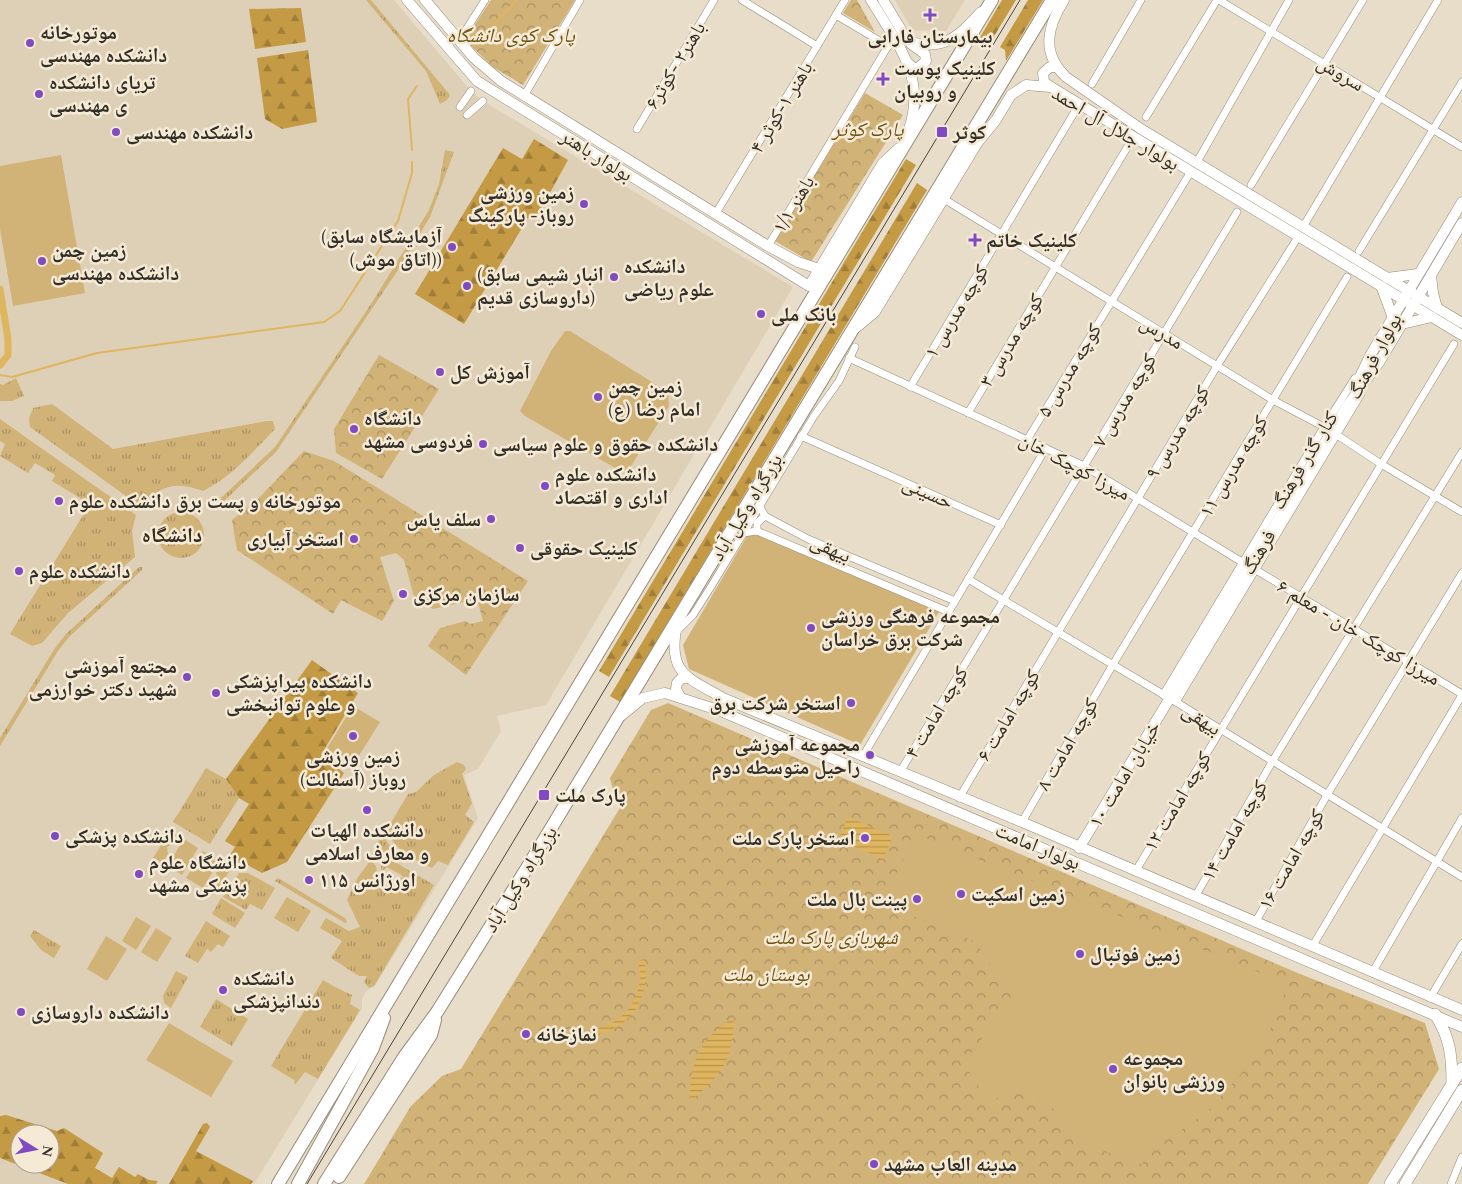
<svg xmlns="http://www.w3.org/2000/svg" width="1462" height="1184" viewBox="0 0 1462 1184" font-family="Spectral,'Noto Naskh Arabic',serif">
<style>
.built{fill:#ded0b6;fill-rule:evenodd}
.grass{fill:url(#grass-tufts)}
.forest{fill:url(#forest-firs);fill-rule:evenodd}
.park{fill:url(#park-crowns)}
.garden{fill:#d1b277}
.water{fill:url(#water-rules)}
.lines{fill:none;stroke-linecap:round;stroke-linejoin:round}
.stream{stroke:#e0b55f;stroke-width:2}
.canal{stroke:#e0b55f;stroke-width:7}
.street-casing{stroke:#968c79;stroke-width:8}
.secondary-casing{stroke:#968c79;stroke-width:11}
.primary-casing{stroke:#968c79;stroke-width:12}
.highway-casing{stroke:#968c79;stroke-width:14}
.street{stroke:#fff;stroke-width:7}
.secondary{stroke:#fff;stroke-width:10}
.primary{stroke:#fff;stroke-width:11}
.highway{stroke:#fff;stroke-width:12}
.tram{stroke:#4b463d;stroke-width:1}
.poi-dot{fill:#824ac2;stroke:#f5ead6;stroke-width:2}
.labels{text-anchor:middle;stroke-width:5;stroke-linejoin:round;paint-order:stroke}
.poi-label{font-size:20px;font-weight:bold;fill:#332f27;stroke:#f5ead6;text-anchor:start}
.park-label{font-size:20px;font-style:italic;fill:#6e510f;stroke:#f5ead6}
.street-label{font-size:20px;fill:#332f27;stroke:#f5ead6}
.neighbourhood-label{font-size:21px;font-weight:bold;fill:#352c1c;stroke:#f5ead6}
</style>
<defs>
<pattern id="grass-tufts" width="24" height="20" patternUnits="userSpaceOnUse" patternTransform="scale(1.25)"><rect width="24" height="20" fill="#d1b277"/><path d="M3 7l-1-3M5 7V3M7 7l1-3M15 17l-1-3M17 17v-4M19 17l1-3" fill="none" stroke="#aa9162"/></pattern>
<pattern id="forest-firs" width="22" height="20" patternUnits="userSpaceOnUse" patternTransform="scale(1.25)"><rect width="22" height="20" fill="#c49a44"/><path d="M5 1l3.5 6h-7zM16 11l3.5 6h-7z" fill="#a07e39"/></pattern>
<pattern id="park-crowns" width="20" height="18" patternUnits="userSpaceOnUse" patternTransform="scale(1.25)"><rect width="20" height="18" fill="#d1b277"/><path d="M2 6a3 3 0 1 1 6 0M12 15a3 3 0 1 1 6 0" fill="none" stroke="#aa9162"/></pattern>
<pattern id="water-rules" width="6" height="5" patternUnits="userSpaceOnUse" patternTransform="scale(1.25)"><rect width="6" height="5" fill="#e0b55f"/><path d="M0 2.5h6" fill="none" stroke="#b6944e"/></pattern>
</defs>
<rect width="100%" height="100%" fill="#e8ddc9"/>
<g class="built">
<path d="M0 0H394L471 91 483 101 793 287 546 705 497 716 501 731 478 769 464 775 478 818 375 986 367 990 362 999V1008L254 1184H0ZM20 1134H50V1164H20Z"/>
<path d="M895 0H965L946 31 912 30Z"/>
</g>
<g class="grass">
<path d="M366 0H371L450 95 447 100 440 104 426 71Z"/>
<path d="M445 150 454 152 430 217 396 273 276 452 223 502H221V498L275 447 373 301 429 210 439 184Z"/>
<path d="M16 378 24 396 12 401H0V384L3 385Z"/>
<path d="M52 404 113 449 267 421H273L275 429C254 451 231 477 203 491 174 481 163 485 140 506L30 427 29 418 33 408Z"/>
<path d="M0 419 136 515 132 531 135 557 68 613 42 643 32 646 10 634 90 504 52 481 55 475 35 463 28 473 0 456 5 444 0 441Z"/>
<circle cx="181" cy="535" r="23"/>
<path d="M139 567H142V570L69 637 58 651 0 746V738L55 648 66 634Z"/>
<path d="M457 762 464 765 466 769 462 774 472 803 465 815 474 822 448 865 438 861 432 868C416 860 387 848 389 826L408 794 416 792 434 775Z"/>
<path d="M206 768 226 779 239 798 210 844 173 822Z"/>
<path d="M384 837 394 852 390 858 372 855 380 838Z"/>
<path d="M371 860 376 866 379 884 394 893 417 875 434 885 374 986 369 988 364 982 367 976H359L331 958 342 941 320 928 326 918 349 931 360 927 347 900 358 877Z"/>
<path d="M394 861 413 873 402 883 400 879 403 876 387 867 382 871 380 862Z"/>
<path d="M239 873H248L275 888 262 910 250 904 246 910 223 897Z"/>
<path d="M278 878 345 918 347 922 345 923 275 881Z"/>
<path d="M287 897 311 911 298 932 274 918Z"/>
<path d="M221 898 245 913 235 928 212 914Z"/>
<path d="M206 921 230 936 223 947 218 944 211 952 207 949 198 963 185 956Z"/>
<path d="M34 930 61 946 54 958 41 950 30 936Z"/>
<path d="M176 971 188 977 171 1008 164 1003 163 996Z"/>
<path d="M323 980C333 986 342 991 352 995L350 1004 360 1010 318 1079 305 1072 295 1085 294 1080 271 1066Z"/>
<path d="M216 999 248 1019 232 1046 200 1027Z"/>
</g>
<g class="forest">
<path d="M1002 0H1016L990 43 976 44Z"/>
<path d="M1028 0H1043L1006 61 1005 50 1000 47Z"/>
<path d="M301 8 306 42 255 49 249 9Z"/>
<path d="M308 50 317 122 282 129 265 119 257 58Z"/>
<path d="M534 139 568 160 535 220 528 218 464 324 415 294 503 148 522 159Z"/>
<path d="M906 159 916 165 609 677 599 671Z"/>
<path d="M917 183 927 190 620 702 610 696Z"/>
<path d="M312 660 358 693 321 755 344 773 287 862 262 873 244 863H235L228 858 235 847 225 841 249 804 239 798 226 779Z"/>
<path d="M6 1115 57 1131 64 1128 103 1153 95 1168 112 1178 119 1167 135 1177 138 1174 149 1180 158 1181 156 1184H68L0 1158V1116ZM20 1134H50V1164H20Z"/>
<path d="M207 1123 210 1127 196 1151 253 1181 251 1184H169L203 1124Z"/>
</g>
<g class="park">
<path d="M491 0H575L523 85 493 67 465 40Z"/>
<path d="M851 0H857L875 32 843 13Z"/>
<path d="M865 93 903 115 811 262 775 241Z"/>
<path d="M379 355 439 389 382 479 336 453 334 429Z"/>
<path d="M304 451 334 461 528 581 466 675 428 646 440 628 465 621 470 624 483 621 477 599 433 609 414 597 404 560 396 553 380 557 394 601 382 621 341 600 333 614 237 550 232 520 257 500Z"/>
<path d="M668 703 1300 974 1425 1023 1439 1069 1368 1184H364L411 1106 442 1076 461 1069 623 803 621 795 613 790 610 778 651 710Z"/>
</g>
<g class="garden">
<path d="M61 155 85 293 13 306 0 229V166Z"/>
<path d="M565 331H570L668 392 669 406 629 469 623 471 617 469 525 416 520 411 551 351Z"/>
<path d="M750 531 939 612 860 745 689 669 683 645Z"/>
<path d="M353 706 380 722 352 767 326 750Z"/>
<path d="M170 831 179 836 174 844 167 847 168 854 162 863 153 858Z"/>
<path d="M916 834 1288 984 1269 1032 1250 1064 1206 1113 1157 1147 1142 1164 1128 1162 1061 1130 1057 1119V1113C1039 1092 1012 1084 989 1104L964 1063 1017 991 1002 982 976 942 882 903Z"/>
<path d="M184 839 198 848 182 875 167 866Z"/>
<path d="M203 851 219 861 203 888 186 878Z"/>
<path d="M222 863 231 869 214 895 205 890 209 883 215 884 218 880 216 872Z"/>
<path d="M136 917 151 926 136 950 122 941Z"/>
<path d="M156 928 172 938 157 962 141 952Z"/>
<path d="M106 936 127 949 107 981 87 969Z"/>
<path d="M169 1023 233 1061 211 1097 146 1060Z"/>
</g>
<g class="water">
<path d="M848 817 893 836 883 859 838 840Z"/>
<path d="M644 960C652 995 632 1027 597 1035L595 1029C628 1022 646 993 638 961Z"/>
<path d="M734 1017C733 1059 722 1076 690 1101 689 1060 701 1039 734 1017Z"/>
</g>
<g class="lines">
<g class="stream">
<path d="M476 43 517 0"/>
<path d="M412 150 408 99 417 86"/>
<path d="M0 375 12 377 97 353 324 322 340 311 398 221 412 173V162"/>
</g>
<path class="canal" d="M0 289 8 339V355L0 365"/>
<g class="street-casing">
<g id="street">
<path d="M742 0 817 46"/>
<path d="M1219 0 1462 147"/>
<path d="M836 15 888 46"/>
<path d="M459 41 485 0"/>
<path d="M1092 84 1141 0"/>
<path d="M524 96 580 0"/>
<path d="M460 107 471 91"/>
<path d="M467 115 483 101"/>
<path d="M1146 117 1217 0"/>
<path d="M637 129 714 0"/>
<path d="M1197 162 1289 0"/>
<path d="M1251 185 1363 0"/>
<path d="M944 199 1273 400 1324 427"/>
<path d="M716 213 845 0"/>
<path d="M1303 227 1438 0"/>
<path d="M768 246 888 46 896 42"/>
<path d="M1359 251 1462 82"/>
<path d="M849 358 1084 466 1242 562"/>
<path d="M910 387 1074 113"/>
<path d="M968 413 1128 146"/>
<path d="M1337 435 1381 464 1462 512"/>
<path d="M801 436 1001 525"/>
<path d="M1027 440 1190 173"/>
<path d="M759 505 765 516 808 539 955 601"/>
<path d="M757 531V523L765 516"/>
<path d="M743 533 757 531 949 612"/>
<path d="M1256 570 1462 694"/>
<path d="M968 579 1176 702 1462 877"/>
<path d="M675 633 693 615 712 585 814 416 839 381 855 347"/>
<path d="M1163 695 1324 427 1355 378"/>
<path d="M1176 702 1361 394"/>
<path d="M863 756 1046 448"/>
<path d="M900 772 1237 212"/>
<path d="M959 798 1217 366 1298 237"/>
<path d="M1022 822 1112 666 1347 277"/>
<path d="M1135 872 1454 344"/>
<path d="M1195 897 1272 762 1462 452"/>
<path d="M1255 923 1327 795 1462 573"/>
<path d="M1312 947 1462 695"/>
<path d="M1372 973 1462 818"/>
<path d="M1430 998 1462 944"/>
<path d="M1451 1184 1462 1157"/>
</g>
</g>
<g class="secondary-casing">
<g id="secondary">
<path d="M407 0 477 81 809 286 882 164 899 148"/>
<path d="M425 0 474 58 501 81 768 246 798 262 819 269"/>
<path d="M871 0C897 44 928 78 908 132"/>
<path d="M883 0 908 41C943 52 958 37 981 12"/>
<path d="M1064 0C1047 27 1041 53 1066 77L1141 129 1462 323"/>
<path d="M908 63 913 68H918L926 61 925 54 911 44"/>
<path d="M1051 87 1044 82 1043 73 1050 67H1056"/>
<path d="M1431 275 1433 293 1437 308"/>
<path d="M1387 278 1418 274"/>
<path d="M1382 288 1393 318"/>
<path d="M1402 324 1432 317"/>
<path d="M857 327 875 312 978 142 996 120 1011 95 1026 85 1051 87 1462 335"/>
<path d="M1355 387 1371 354 1462 202"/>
<path d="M677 624C667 673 686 677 723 698L1022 822 1462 1010"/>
<path d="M680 697 676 689 677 683 682 678H689"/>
<path d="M621 716 643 698 665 693 718 710 1462 1027"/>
<path d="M1079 848 1347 406 1380 361 1462 223"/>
</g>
</g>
<g class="primary-casing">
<g id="primary">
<path d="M1435 1014C1450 1038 1452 1055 1452 1083"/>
<path d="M1390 1184 1462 1068"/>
<path d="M1405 1184 1462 1090"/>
</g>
</g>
<g class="highway-casing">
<g id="highway">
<path d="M339 1177 431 1035 435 1020"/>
<path d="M278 1184 992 0"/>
<path d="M298 1184 373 1048 384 1018"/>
<path d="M324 1184 404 1057 437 1012 530 863 1052 0"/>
</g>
</g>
<use href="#street" class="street"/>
<use href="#secondary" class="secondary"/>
<use href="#primary" class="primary"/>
<use href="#highway" class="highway"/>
<path class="tram" d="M307 1184 1020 0"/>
</g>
<g class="poi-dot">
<path d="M927.5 7.5h5v5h5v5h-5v5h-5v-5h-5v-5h5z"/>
<circle cx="30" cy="43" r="5"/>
<path d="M880.5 71.5h5v5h5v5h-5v5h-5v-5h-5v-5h5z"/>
<circle cx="39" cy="94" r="5"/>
<circle cx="116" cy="132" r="5"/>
<rect x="936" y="126" width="12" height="12" rx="2.5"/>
<circle cx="584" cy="204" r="5"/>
<path d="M972.5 232.5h5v5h5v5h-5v5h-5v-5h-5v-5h5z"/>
<circle cx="452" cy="247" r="5"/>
<circle cx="42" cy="261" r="5"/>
<circle cx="614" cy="277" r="5"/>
<circle cx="467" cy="286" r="5"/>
<circle cx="761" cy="314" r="5"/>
<circle cx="440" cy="372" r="5"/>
<circle cx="598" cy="397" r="5"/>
<circle cx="354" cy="429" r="5"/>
<circle cx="483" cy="444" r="5"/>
<circle cx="545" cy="486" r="5"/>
<circle cx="59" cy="501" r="5"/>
<circle cx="491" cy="519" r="5"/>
<circle cx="354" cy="539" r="5"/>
<circle cx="520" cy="548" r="5"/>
<circle cx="19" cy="571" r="5"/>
<circle cx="403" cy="594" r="5"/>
<circle cx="811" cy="628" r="5"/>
<circle cx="187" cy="677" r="5"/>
<circle cx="216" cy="693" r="5"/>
<circle cx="851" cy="703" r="5"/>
<circle cx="353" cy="736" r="5"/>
<circle cx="870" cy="755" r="5"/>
<rect x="538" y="789" width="12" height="12" rx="2.5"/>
<circle cx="367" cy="810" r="5"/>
<circle cx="55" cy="836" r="5"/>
<circle cx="865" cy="838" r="5"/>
<circle cx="139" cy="874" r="5"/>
<circle cx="309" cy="880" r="5"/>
<circle cx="961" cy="894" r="5"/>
<circle cx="917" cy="899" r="5"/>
<circle cx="1080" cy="954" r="5"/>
<circle cx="223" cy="990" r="5"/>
<circle cx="21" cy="1012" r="5"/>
<circle cx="526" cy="1034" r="5"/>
<circle cx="1113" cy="1069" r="5"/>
<circle cx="874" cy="1164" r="5"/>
</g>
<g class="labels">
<g class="poi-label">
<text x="40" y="39">موتورخانه<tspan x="40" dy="23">دانشکده مهندسی</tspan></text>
<text x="930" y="43" text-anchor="middle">بیمارستان فارابی</text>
<text x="894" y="75">کلینیک پوست<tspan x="894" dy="23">و روبیان</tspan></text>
<text x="49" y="89">تریای دانشکده<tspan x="49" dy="23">ی مهندسی</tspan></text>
<text x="126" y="139">دانشکده مهندسی</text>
<text x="953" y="139">کوثر</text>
<text x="574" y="199" text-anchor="end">زمین ورزشی<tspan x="574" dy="23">روباز- پارکینگ</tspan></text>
<text x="442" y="243" text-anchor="end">(آزمایشگاه سابق<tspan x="442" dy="23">(اتاق موش))</tspan></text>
<text x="986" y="247">کلینیک خاتم</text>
<text x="52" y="257">زمین چمن<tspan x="52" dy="23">دانشکده مهندسی</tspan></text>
<text x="624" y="273">دانشکده<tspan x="624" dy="23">علوم ریاضی</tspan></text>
<text x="477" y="281">(انبار شیمی سابق<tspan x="477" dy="23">داروسازی قدیم)</tspan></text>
<text x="771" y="321">بانک ملی</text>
<text x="450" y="379">آموزش کل</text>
<text x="608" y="393">زمین چمن<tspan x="608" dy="23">امام رضا (ع)</tspan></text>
<text x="364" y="425">دانشگاه<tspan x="364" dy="23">فردوسی مشهد</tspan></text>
<text x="493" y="451">دانشکده حقوق و علوم سیاسی</text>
<text x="555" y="481">دانشکده علوم<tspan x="555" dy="23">اداری و اقتصاد</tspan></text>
<text x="69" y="508">موتورخانه و پست برق دانشکده علوم</text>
<text x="481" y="526" text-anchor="end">سلف یاس</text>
<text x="344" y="546" text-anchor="end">استخر آبیاری</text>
<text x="530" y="555">کلینیک حقوقی</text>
<text x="29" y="578">دانشکده علوم</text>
<text x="413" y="601">سازمان مرکزی</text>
<text x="821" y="623">مجموعه فرهنگی ورزشی<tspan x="821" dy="23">شرکت برق خراسان</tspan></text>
<text x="177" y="673" text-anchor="end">مجتمع آموزشی<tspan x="177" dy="23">شهید دکتر خوارزمی</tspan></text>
<text x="226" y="688">دانشکده پیراپزشکی<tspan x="226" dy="23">و علوم توانبخشی</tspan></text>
<text x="841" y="710" text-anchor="end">استخر شرکت برق</text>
<text x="860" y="751" text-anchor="end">مجموعه آموزشی<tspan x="860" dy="23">راحیل متوسطه دوم</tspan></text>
<text x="353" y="763" text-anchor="middle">زمین ورزشی<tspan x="353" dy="23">روباز (آسفالت)</tspan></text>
<text x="555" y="802">پارک ملت</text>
<text x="367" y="837" text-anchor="middle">دانشکده الهیات<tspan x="367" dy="23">و معارف اسلامی</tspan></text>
<text x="65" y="843">دانشکده پزشکی</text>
<text x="855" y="845" text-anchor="end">استخر پارک ملت</text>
<text x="149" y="869">دانشگاه علوم<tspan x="149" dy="23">پزشکی مشهد</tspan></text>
<text x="319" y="887">اورژانس ۱۱۵</text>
<text x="971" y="901">زمین اسکیت</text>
<text x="907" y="906" text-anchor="end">پینت بال ملت</text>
<text x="1090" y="961">زمین فوتبال</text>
<text x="233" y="985">دانشکده<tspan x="233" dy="23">دندانپزشکی</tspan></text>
<text x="31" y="1019">دانشکده داروسازی</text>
<text x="536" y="1041">نمازخانه</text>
<text x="1123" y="1065">مجموعه<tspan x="1123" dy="23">ورزشی بانوان</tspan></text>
<text x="884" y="1171">مدينه العاب مشهد</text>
</g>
<g class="park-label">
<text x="511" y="42">پارک کوی دانشگاه</text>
<text x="868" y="136">پارک کوثر</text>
<text x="831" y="944">شهربازی پارک ملت</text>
<text x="766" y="981">بوستان ملت</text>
</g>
<g class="street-label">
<text transform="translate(675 65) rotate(-59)" y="7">باهنر۲ -کوثر۶</text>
<text transform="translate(1341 73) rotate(31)" y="7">سروش</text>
<text transform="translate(781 107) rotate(-59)" y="7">باهنر ۱-کوثر ۴</text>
<text transform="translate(1116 128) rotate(31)" y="7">بولوار جلال آل احمد</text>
<text transform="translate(597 155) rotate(32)" y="7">بولوار باهنر</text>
<text transform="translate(793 204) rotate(-59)" y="7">باهنر ۱/۱</text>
<text transform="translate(956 311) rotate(-59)" y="7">کوچه مدرس ۱</text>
<text transform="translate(1162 332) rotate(31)" y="7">مدرس</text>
<text transform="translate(1011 340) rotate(-59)" y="7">کوچه مدرس ۳</text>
<text transform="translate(1374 356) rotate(-62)" y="7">بولوار فرهنگ</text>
<text transform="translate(1069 370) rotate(-59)" y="7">کوچه مدرس ۵</text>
<text transform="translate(1124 400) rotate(-59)" y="7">کوچه مدرس ۷</text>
<text transform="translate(1177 432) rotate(-59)" y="7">کوچه مدرس ۹</text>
<text transform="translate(1304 460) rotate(-59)" y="7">کنار گذر فرهنگ</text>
<text transform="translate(1075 466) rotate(28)" y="7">میرزا کوچک خان</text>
<text transform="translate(1233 466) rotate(-59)" y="7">کوچه مدرس ۱۱</text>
<text transform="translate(928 492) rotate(24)" y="7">حسینی</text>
<text transform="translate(746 507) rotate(-59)" y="7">بزرگراه وکیل آباد</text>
<text transform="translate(831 548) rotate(24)" y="7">بیهقی</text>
<text transform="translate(1258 552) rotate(-59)" y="7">فرهنگ</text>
<text transform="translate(1359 632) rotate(31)" y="7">میرزا کوچک خان - معلم ۶</text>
<text transform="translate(936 712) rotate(-59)" y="7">کوچه امامت ۴</text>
<text transform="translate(1008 715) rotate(-59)" y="7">کوچه امامت ۶</text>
<text transform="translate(1202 719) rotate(33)" y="7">بیهقی</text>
<text transform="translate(1067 744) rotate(-60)" y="7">کوچه امامت ۸</text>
<text transform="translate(1124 774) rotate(-59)" y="7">خیابان امامت ۱۰</text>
<text transform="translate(1177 801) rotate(-59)" y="7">کوچه امامت ۱۲</text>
<text transform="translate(1234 830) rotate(-60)" y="7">کوچه امامت ۱۴</text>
<text transform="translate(1038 846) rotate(23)" y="7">بولوار امامت</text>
<text transform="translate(1291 859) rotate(-60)" y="7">کوچه امامت ۱۶</text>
<text transform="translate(520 879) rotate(-58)" y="7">بزرگراه وکیل آباد</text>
</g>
<g class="neighbourhood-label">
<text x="172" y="542">دانشگاه</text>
</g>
</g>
<g transform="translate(35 1149) rotate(100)"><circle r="24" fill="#f5ead6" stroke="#a79f90"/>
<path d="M0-4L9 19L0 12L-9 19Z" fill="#824ac2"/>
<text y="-8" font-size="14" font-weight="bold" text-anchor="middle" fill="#332f27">N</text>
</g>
</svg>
